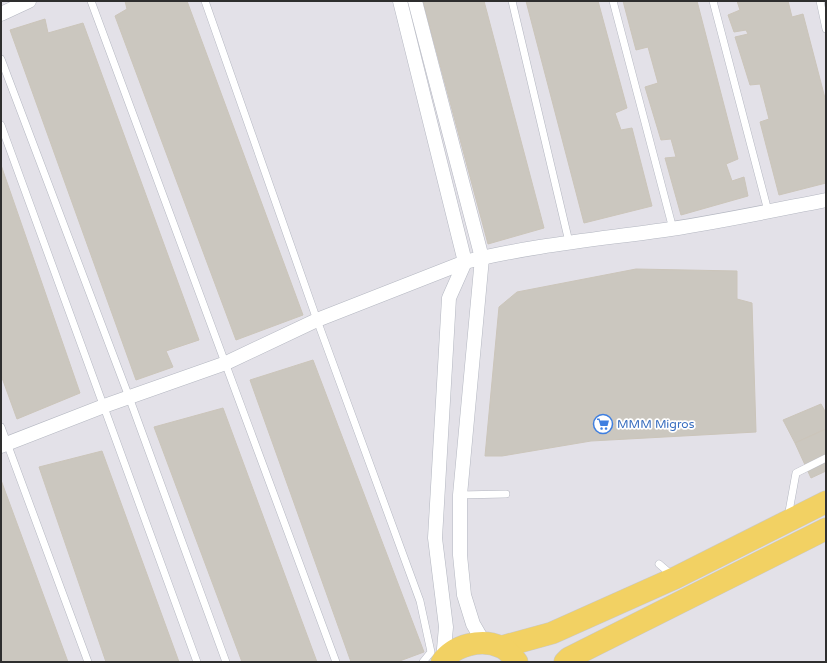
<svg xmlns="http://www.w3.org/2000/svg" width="827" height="663" viewBox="0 0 827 663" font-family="'Varela Round',sans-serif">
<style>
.industrial{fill:#e3e1e8}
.building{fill:#cbc7bf;stroke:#cbc5ba}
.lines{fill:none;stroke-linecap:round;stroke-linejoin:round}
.service-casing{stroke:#b4b7c1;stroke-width:8}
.minor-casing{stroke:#b4b7c1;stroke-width:15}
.primary-casing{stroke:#c9c9c9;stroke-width:23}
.service{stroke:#fff;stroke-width:7}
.minor{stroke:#fff;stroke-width:14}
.primary{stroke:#f2d163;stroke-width:22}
.labels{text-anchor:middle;stroke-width:3.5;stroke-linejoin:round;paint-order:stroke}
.shop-label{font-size:12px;fill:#366cbe;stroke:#fff;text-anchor:start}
</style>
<rect width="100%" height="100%" fill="#efe9e1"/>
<rect class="industrial" x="1" y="1" width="825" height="661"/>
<g class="building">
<path d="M125 1H187L303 315 236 340 115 16 127 9Z"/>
<path d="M423 1H484L544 228 488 244Z"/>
<path d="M526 1H598L627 108 615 113 621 130 632 128 652 206 584 223Z"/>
<path d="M623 1H697L738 159 726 164 732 181 744 177 748 196 681 215 665 158 676 157 671 139 661 140 645 87 658 83 648 47 636 50Z"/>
<path d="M737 1H788L792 17 803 14 826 102V183L779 195 760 122 769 119 760 84 750 85 735 37 748 34 746 30 734 32 728 15 740 10Z"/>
<path d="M45 19 48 33 83 23 199 340 166 351 173 367 136 380 10 30Z"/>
<path d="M1 165 80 393 17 419 1 375Z"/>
<path d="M636 269 737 271V299L752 303 756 432 591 441 502 456H485L499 307 517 292Z"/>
<path d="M313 360 424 652 397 662H351L250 380Z"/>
<path d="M821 404 826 413V429L795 443 783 420Z"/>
<path d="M223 408 317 662H242L154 427Z"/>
<path d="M826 429V471L811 478 795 443Z"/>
<path d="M102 451 179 662H106L39 467Z"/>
<path d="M1 480 68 662H1Z"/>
</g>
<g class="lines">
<g class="service-casing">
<g id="service">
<path d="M91 1 336 662"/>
<path d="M205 1 317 320 420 601 431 652 423 662"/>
<path d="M512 1 569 242"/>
<path d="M613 1 673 229"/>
<path d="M713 1 768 211"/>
<path d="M820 1 826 29"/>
<path d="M1 59 129 397 226 662"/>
<path d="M1 125 197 662"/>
<path d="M1 427 88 662"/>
<path d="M460 495 506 494"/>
<path d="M788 517 796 473 826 458"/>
<path d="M659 564 673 576"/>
</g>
</g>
<g class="minor-casing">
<g id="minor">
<path d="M400 1 465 262 449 298 435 538 446 627 443 660"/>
<path d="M415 1 482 258 460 495V555L464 595 473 624 484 643"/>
<path d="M1 14 29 1"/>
<path d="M1 446 104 406 226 363 317 320 465 262C532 245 602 239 671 229 723 221 775 210 826 200"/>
</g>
</g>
<g class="primary-casing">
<g id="primary">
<path d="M501 647 552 633 675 578 826 502"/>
<path d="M442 662C454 645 482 638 501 647 508 650 513 657 517 662"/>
<path d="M565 662 569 658 826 529"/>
</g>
</g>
<use href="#service" class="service"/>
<use href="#minor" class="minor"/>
<use href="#primary" class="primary"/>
</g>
<defs>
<g id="supermarket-ring" transform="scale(1)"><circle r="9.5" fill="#fff" stroke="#3f7fe0" stroke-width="1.5"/><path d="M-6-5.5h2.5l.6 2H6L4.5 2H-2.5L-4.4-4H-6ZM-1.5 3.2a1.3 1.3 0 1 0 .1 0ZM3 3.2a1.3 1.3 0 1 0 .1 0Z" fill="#3f7fe0"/></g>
</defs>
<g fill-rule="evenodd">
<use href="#supermarket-ring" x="603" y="424"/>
</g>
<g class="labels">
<g class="shop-label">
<text x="617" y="428">MMM Migros</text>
</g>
</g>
<rect width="827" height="663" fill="none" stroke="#2e2e2e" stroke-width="4"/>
</svg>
